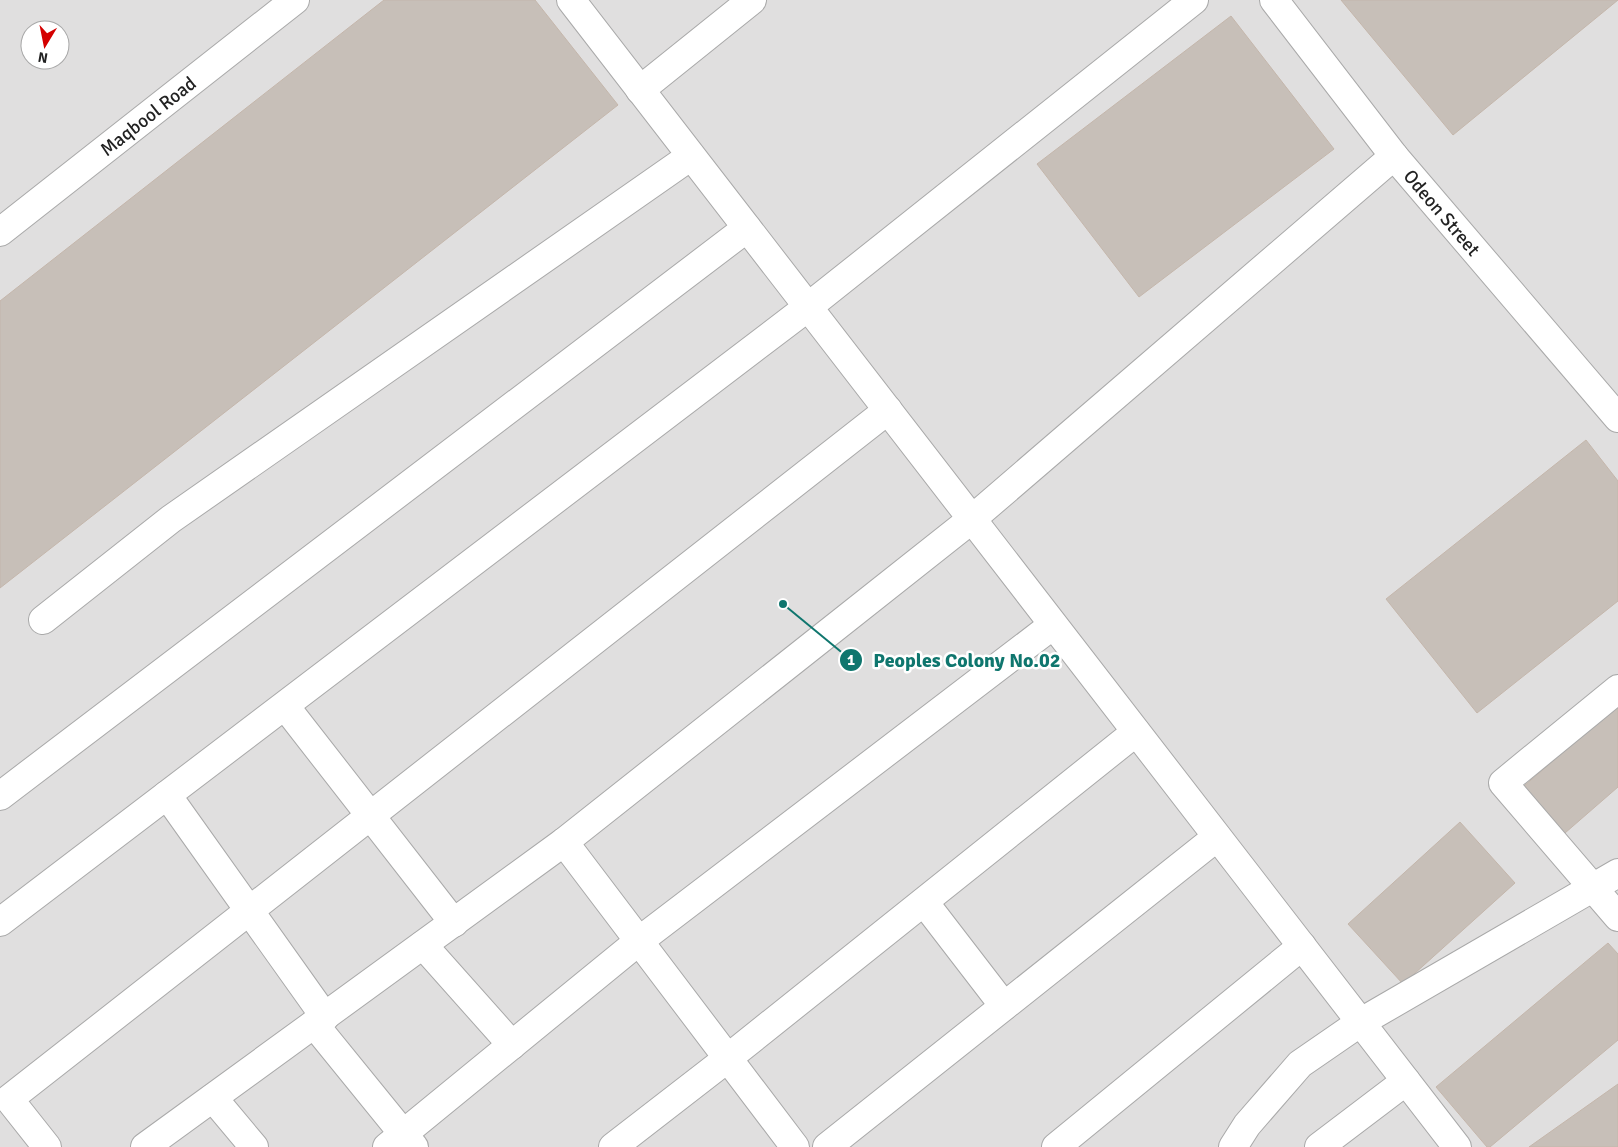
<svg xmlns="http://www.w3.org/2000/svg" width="1618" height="1147" viewBox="0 0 1618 1147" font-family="Signika,sans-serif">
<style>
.residential{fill:#e0dfdf;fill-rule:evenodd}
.building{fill:#c7bfb8;stroke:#c4b6ab}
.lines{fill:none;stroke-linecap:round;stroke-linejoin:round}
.minor-casing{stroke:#a9a9a9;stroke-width:30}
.minor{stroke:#fff;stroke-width:28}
.labels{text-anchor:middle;stroke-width:5;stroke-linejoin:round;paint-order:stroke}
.street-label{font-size:19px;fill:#222;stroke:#fff}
.leader{fill:none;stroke:#0f766e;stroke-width:2}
.callout-dot{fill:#0f766e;stroke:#fff;stroke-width:2}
.mark-label{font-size:15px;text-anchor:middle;font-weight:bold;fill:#fff}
.callout-label{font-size:20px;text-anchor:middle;font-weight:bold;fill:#0f766e;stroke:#fff;stroke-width:5;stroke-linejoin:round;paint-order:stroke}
</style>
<rect width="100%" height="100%" fill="#f2efe9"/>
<path class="residential" d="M0 0H1618V1147H0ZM30 30H60V60H30Z"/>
<g class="building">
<path d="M384 0H535L618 105 0 588V301Z"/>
<path d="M1341 0H1618L1453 135Z"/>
<path d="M1231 16 1334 149 1139 297 1037 164Z"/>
<path d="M1586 440 1618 481V601L1477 713 1386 599Z"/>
<path d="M1618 705V787L1565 833 1524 786Z"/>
<path d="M1460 822 1515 883 1403 984 1348 924Z"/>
<path d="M1608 943 1618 954V1040L1490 1147H1487L1436 1087Z"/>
<path d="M1618 1084V1147H1529Z"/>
</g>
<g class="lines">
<g class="minor-casing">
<g id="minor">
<path d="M571 0 1457 1147"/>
<path id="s1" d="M1274 0 1394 156 1618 418"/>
<path d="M640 90 752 0"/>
<path id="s2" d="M0 232 295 0"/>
<path d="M43 620 171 519 691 156"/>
<path d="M1618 689 1503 783 1618 917"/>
<path d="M285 706 454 923"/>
<path d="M167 795 325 1017"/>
<path d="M0 796 747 228"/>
<path d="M564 842 795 1147"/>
<path d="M924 902 1004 1006"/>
<path d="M0 922 808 307 1194 0"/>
<path d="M423 945 512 1045"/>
<path d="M314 1024 414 1147"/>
<path d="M213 1098 254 1147"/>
<path d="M47 1147 9 1099 888 410"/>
<path d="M145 1147 564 842 972 519 1394 156"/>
<path d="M387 1147 639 941 1053 625"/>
<path d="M613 1147 728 1058 1136 732"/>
<path d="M827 1147 1217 837"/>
<path d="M1056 1147 1302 946"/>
<path d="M1233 1147 1247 1125 1300 1064 1361 1022 1618 873"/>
<path d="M1319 1147 1406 1081"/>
</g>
</g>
<use href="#minor" class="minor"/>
</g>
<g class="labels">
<g class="street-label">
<text dy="7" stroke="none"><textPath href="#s2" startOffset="188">Maqbool Road</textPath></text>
<text dy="7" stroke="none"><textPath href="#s1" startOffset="271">Odeon Street</textPath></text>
</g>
</g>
<path class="leader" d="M783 604L851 660"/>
<g class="callout-dot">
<circle cx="783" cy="604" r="5"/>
<circle cx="851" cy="660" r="12"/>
</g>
<g class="mark-label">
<text x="851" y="665">1</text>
</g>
<g class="callout-label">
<text x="967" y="667">Peoples Colony No.02</text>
</g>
<g transform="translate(45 45) rotate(190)"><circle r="24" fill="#ffffff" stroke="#a7a7a7"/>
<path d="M0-4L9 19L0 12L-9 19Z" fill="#d40000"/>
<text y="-8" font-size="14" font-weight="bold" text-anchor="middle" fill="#222222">N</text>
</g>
</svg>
